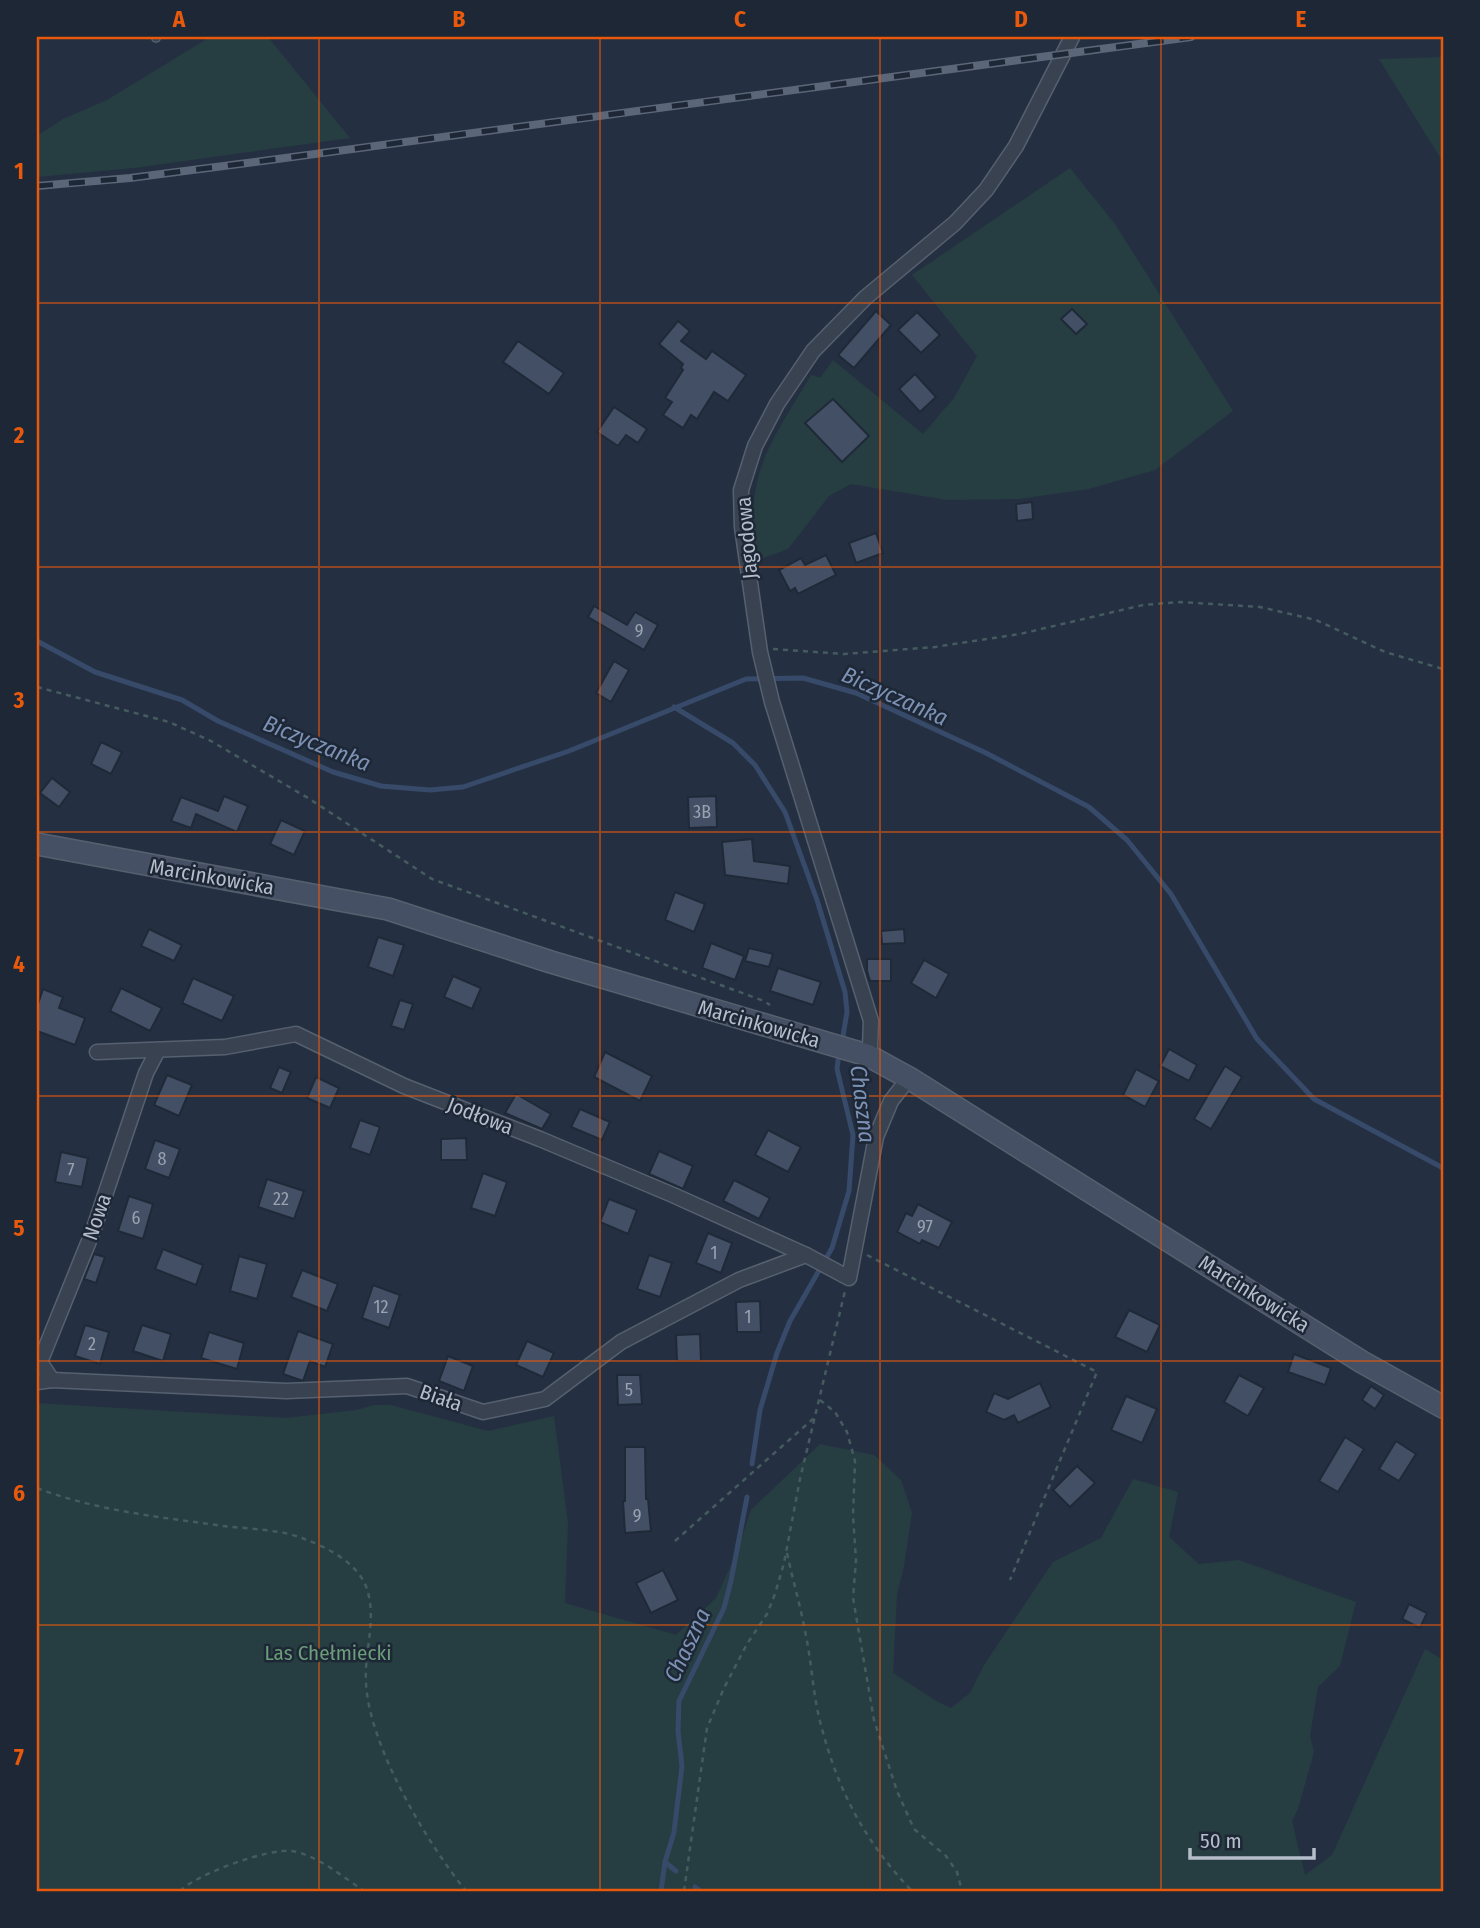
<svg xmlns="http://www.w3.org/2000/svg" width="1480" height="1928" viewBox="0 0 1480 1928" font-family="'Fira Sans Condensed',sans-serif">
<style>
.green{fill:#263e42}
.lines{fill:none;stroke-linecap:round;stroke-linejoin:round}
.stream{stroke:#374a69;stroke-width:5}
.building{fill:#434f64;stroke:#1f2938;stroke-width:2}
.lane-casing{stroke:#56606e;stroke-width:10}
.street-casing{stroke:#56606e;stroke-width:17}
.secondary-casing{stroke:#56606e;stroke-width:24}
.path{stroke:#455b5f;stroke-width:2.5;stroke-dasharray:5 5;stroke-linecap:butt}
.lane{stroke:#394251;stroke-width:7}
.street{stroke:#394251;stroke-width:14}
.secondary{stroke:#465064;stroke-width:21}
.rail-casing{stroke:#5b6678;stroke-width:8}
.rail{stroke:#1d2736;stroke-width:5;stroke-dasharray:16;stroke-linecap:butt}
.grid{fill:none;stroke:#e8590c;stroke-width:2;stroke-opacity:0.55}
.labels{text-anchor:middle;stroke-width:5;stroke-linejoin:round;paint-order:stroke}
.number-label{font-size:18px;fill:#98a2b1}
.street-label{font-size:21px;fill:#b5bdcb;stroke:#1d2736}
.park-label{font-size:21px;fill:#6b9d79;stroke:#1d2736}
.water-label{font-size:23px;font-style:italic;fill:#7c91b4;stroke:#1d2736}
.neatline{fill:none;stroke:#e8590c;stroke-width:2.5}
.grid-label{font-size:23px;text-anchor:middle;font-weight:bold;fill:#e8590c}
</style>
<rect width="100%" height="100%" fill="#243041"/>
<g class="green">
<path d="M210 37H268L350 138 134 168 37 177V136L63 119 107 100Z"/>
<path d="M1443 57V162L1379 59Z"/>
<path d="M1070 168 1115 224 1233 411 1155 470 1089 489 1019 499 947 500 851 484 829 496 788 549 758 560C748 531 753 485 765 457 776 430 796 401 811 375L820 378 833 360 923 434 954 398 977 356 912 275Z"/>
<path d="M37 1403 286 1418 356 1410 374 1405H391L488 1431 554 1416 568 1523 565 1603 676 1635 716 1598 737 1552 751 1510 820 1444 874 1455 901 1480 912 1513 904 1566 897 1594 893 1673 938 1702 951 1708 970 1693 984 1665 1053 1562 1101 1538 1133 1479 1178 1492 1169 1537 1199 1564 1239 1560 1356 1602 1340 1666 1318 1687 1310 1736 1314 1752 1298 1809 1292 1821 1305 1875 1332 1855 1425 1649 1443 1660V1891H37Z"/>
</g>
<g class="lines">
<g class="stream">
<path d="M37 641 95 672 182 700 218 721 333 772 381 786 430 790 463 787 569 751 746 679 803 678 856 693 986 753 1089 807 1127 840 1171 894 1257 1039 1314 1099 1443 1168"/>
<path d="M674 707 733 743 755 765 785 812 817 900 845 992 847 1012 842 1042"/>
<path d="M752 1464 760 1410 777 1353 790 1321 832 1248 849 1191 853 1135 837 1069 839 1052"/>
<path d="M665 1862 676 1871"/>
<path d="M695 1887 700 1891"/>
<path d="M661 1891 665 1862 674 1832 682 1766 678 1731 679 1701 724 1608 731 1581 747 1497"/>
</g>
</g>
<g class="building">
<path d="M1072 309 1087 324 1076 334 1061 319Z"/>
<path d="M876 311 891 325 854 368 838 355Z"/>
<path d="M917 312 940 335 921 353 898 330Z"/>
<path d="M678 321 690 331 681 341 706 359 712 351 746 375 728 401 714 392 697 419 691 415 683 428 663 415 672 402 665 398 683 370 681 368 683 364 659 344Z"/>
<path d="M518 341 564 373 549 394 503 362Z"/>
<path d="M915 374 936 397 920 412 899 389Z"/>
<path d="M833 399 869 436 842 462 805 423Z"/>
<path d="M614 407 647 429 638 443 626 435 618 446 597 432Z"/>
<path d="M1032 502 1033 519 1017 521 1016 504Z"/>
<path d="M876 533 883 553 856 563 849 543Z"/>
<path d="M826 555 836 575 798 594 795 588 790 591 779 570 801 558 805 565Z"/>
<path d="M594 606 627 625 635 612 658 625 644 650 588 617Z"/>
<path d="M614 661 629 670 611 702 596 693Z"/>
<path d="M101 742 122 752 111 774 91 764Z"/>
<path d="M52 778 70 792 59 807 40 793Z"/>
<path d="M224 796 248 806 237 832 196 814 191 828 171 821 181 797 218 811Z"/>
<path d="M716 796 717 827 689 828 688 797Z"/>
<path d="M281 820 305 831 294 855 270 844Z"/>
<path d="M752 839 754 861 790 866 788 884 725 875 722 842Z"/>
<path d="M675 892 705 904 694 932 665 920Z"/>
<path d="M149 929 182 945 174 961 141 946Z"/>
<path d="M904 929 905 943 882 944 881 931Z"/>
<path d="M378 937 404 945 393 976 368 967Z"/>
<path d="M711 943 744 956 735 980 702 968Z"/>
<path d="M749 948 773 954 769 967 745 961Z"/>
<path d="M867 959H891V981H870L867 971Z"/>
<path d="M924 960 949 974 936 998 911 983Z"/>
<path d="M778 968 821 982 813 1005 770 991Z"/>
<path d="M453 976 481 988 472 1009 444 997Z"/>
<path d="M193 978 234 996 222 1021 182 1003Z"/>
<path d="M121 988 162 1008 150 1031 110 1011Z"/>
<path d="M43 989 63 997 59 1008 85 1018 75 1045 37 1031V1007Z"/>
<path d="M400 1000 413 1004 404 1030 391 1026Z"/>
<path d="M1169 1049 1197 1065 1189 1081 1160 1066Z"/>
<path d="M605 1052 652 1076 640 1101 594 1077Z"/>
<path d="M1225 1066 1242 1077 1211 1129 1194 1119Z"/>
<path d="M279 1067 291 1072 282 1093 270 1088Z"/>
<path d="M1136 1069 1159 1081 1145 1107 1123 1095Z"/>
<path d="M167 1075 192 1085 179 1116 154 1105Z"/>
<path d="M316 1077 339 1088 330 1108 307 1098Z"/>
<path d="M516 1094 551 1114 542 1129 505 1113Z"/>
<path d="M580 1109 610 1122 602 1140 571 1127Z"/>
<path d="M360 1120 380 1127 370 1155 350 1148Z"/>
<path d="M768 1130 801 1147 788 1172 755 1155Z"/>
<path d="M466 1138 467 1160H441V1139Z"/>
<path d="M155 1140 180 1149 169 1178 145 1169Z"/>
<path d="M659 1151 693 1166 683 1189 649 1174Z"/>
<path d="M61 1152 88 1158 82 1187 55 1182Z"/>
<path d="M483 1173 507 1182 495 1216 471 1208Z"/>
<path d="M267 1179 304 1191 294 1219 258 1207Z"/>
<path d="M734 1180 770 1198 759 1219 723 1201Z"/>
<path d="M129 1196 153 1204 143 1239 118 1231Z"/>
<path d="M609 1199 637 1210 628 1234 600 1222Z"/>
<path d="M918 1204 952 1222 939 1248 922 1240 920 1244 897 1232 906 1213 912 1216Z"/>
<path d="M708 1233 732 1243 721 1273 696 1263Z"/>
<path d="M163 1249 203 1265 196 1285 155 1269Z"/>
<path d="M94 1254 105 1257 96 1283 84 1279Z"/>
<path d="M649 1255 672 1263 660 1297 637 1289Z"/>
<path d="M239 1256 267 1264 257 1299 230 1291Z"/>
<path d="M302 1270 338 1284 327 1311 291 1297Z"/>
<path d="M373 1285 400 1295 389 1328 362 1318Z"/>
<path d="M760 1301 761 1332H737L736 1302Z"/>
<path d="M1129 1310 1160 1325 1147 1352 1115 1337Z"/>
<path d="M85 1325 109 1332 100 1364 75 1356Z"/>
<path d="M142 1325 171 1334 163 1361 133 1351Z"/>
<path d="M298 1331 333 1344 325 1367 310 1361 303 1381 283 1374Z"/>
<path d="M209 1332 244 1343 237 1369 201 1358Z"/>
<path d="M700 1334 701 1361H677L676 1335Z"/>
<path d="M527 1341 554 1353 543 1377 516 1365Z"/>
<path d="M1294 1354 1331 1368 1325 1385 1288 1372Z"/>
<path d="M448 1356 473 1366 464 1391 439 1381Z"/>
<path d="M617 1375H640L642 1404 618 1405Z"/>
<path d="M1239 1375 1264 1388 1248 1416 1224 1402Z"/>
<path d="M1040 1383 1051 1407 1018 1423 1014 1415 1004 1420 986 1412 994 1393 1008 1399Z"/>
<path d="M1371 1386 1384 1395 1375 1409 1362 1400Z"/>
<path d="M1126 1396 1157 1409 1142 1443 1111 1430Z"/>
<path d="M1345 1437 1364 1449 1338 1492 1319 1481Z"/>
<path d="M1396 1441 1416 1454 1399 1481 1379 1469Z"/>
<path d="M625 1447H645L646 1499H648L651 1531 625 1533 623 1501H625Z"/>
<path d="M1077 1466 1095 1483 1070 1507 1053 1490Z"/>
<path d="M663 1570 678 1600 651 1613 636 1583Z"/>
<path d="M1409 1604 1427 1613 1420 1628 1402 1619Z"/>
</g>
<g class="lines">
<g class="lane-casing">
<path id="lane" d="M156 38V37"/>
</g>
<g class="street-casing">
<g id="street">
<path d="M97 1052 225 1047 296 1034 404 1086 540 1139 673 1195 806 1255 849 1278 876 1137 891 1101 909 1078"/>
<path d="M867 1055 870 1047 871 1021 772 702 760 652 742 527 741 490 755 446 777 404 813 351 865 298 955 223 986 190 1016 146 1072 37"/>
<path d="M52 1380 40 1362 93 1231 146 1073 158 1050"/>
<path d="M37 1382 52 1380 286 1391 407 1386 483 1412 545 1399 621 1342 739 1280 806 1255"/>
</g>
</g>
<g class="secondary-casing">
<path id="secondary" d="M37 844 388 909 551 962 867 1055 909 1078 1362 1362 1443 1407"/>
</g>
<g class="path">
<path d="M773 649 844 654 935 647 1020 634 1143 605 1180 602 1260 607 1316 620 1385 652 1443 669"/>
<path d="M37 687 169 722 211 741 308 798 432 879 764 1001 770 1005"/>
<path d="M867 1255 1097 1372 1010 1580"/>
<path d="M820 1400 835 1412 847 1432 855 1461 853 1516 856 1560 853 1598 874 1720 897 1791 914 1829 946 1856 957 1872 962 1891"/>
<path d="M37 1488C97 1511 161 1517 223 1526 249 1529 278 1529 302 1538 326 1547 358 1562 367 1589 377 1621 364 1651 366 1683 369 1746 427 1843 466 1891"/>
<path d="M675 1541 814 1418"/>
<path d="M787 1553C793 1581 801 1608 806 1636 812 1665 813 1696 821 1725 838 1791 865 1842 912 1891"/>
<path d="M180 1891C197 1874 268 1848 292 1851 317 1855 343 1877 364 1891"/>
<path d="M684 1891 707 1728 724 1688 747 1644 767 1614 775 1594 784 1563 800 1479 845 1291"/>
</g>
<use href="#lane" class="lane"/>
<use href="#street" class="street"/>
<use href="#secondary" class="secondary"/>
<g class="rail-casing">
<path id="rail" d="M37 186 130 178 255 162 1191 37"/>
</g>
<use href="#rail" class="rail"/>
</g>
<path class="grid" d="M319 37V1891M600 37V1891M880 37V1891M1161 37V1891M37 303H1443M37 567H1443M37 832H1443M37 1096H1443M37 1361H1443M37 1625H1443"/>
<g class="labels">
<g class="number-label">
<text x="639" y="637">9</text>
<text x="702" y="818">3B</text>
<text x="162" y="1165">8</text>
<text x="71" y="1176">7</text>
<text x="281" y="1205">22</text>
<text x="136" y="1224">6</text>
<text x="925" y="1233">97</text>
<text x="714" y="1259">1</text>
<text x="381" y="1313">12</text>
<text x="748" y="1323">1</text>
<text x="92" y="1350">2</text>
<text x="629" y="1396">5</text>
<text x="637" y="1522">9</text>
</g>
<g class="street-label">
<text transform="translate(747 538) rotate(-95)" y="7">Jagodowa</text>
<text transform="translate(212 877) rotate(10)" y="7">Marcinkowicka</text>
<text transform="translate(759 1024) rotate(16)" y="7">Marcinkowicka</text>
<text transform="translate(480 1116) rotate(21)" y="7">Jodłowa</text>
<text transform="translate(97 1217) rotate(-71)" y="7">Nowa</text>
<text transform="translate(1254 1294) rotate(32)" y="7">Marcinkowicka</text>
<text transform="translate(441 1398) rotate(19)" y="7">Biała</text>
</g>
<g class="park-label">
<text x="328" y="1660">Las Chełmiecki</text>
</g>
<g class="water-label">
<text transform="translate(895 696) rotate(24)" y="8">Biczyczanka</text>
<text transform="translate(317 743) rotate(22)" y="8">Biczyczanka</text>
<text transform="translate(863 1104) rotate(83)" y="8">Chaszna</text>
<text transform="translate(687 1645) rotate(-65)" y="8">Chaszna</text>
</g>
</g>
<rect width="1480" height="1928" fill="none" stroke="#1d2736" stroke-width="77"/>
<path d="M1190 1848v10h124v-10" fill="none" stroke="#b5bdcb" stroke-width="3.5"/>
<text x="1200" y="1848" font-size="21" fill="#b5bdcb" stroke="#1d2736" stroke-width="5" paint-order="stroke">50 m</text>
<rect x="38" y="38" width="1404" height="1852" class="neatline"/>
<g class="grid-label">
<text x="179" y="27">A</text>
<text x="459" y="27">B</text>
<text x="740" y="27">C</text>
<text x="1021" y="27">D</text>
<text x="1301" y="27">E</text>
<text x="19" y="179">1</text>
<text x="19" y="443">2</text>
<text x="19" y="708">3</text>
<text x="19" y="972">4</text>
<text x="19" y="1236">5</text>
<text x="19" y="1501">6</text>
<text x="19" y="1765">7</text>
</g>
</svg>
